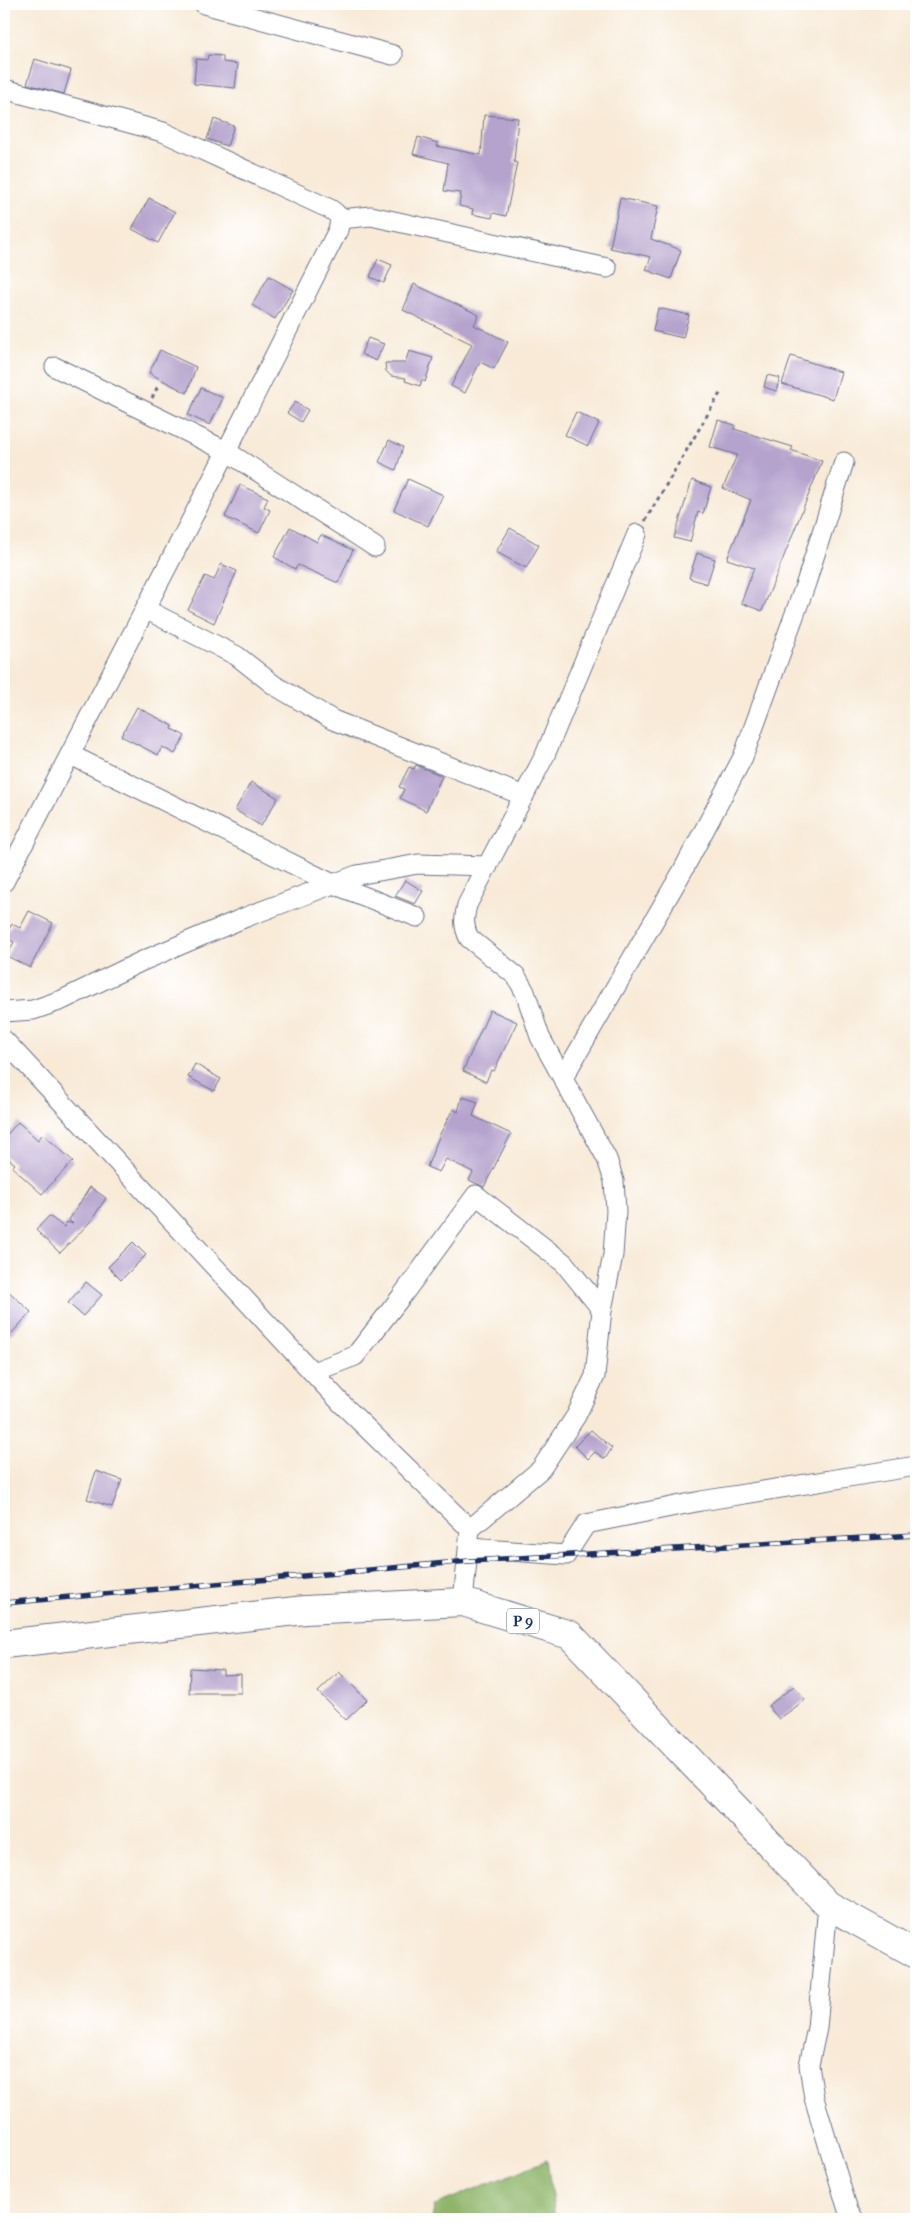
<svg xmlns="http://www.w3.org/2000/svg" width="920" height="2223" viewBox="0 0 920 2223" font-family="'IM FELL French Canon',serif">
<style>
.forest{fill:#8fb56a;stroke:#557264}
.building{fill:#b6a3cd}
.lines{fill:none;stroke-linecap:round;stroke-linejoin:round}
.street-casing{stroke:#687088;stroke-width:21}
.primary-casing{stroke:#687088;stroke-width:30}
.path{stroke:#687088;stroke-width:3;stroke-dasharray:4 4;stroke-linecap:butt}
.street{stroke:#fff;stroke-width:19}
.primary{stroke:#fff;stroke-width:28}
.rail-casing{stroke:#1b2f5e;stroke-width:5.5}
.rail{stroke:#fff;stroke-width:4;stroke-dasharray:11;stroke-linecap:butt}
.labels{text-anchor:middle;stroke-width:4.5;stroke-linejoin:round;paint-order:stroke}
.shield{fill:#fff;stroke:#5f6d8e;stroke-width:1}
.shield-label{font-size:15px;font-weight:bold;fill:#1b2f5e}
</style>
<rect width="100%" height="100%" fill="#fff"/>
<filter id="ink" filterUnits="userSpaceOnUse"><feTurbulence type="fractalNoise" baseFrequency=".02" numOctaves="2"/><feDisplacementMap in="SourceGraphic" scale="10" xChannelSelector="R" yChannelSelector="G"/><feConvolveMatrix kernelMatrix="1 2 1 2 8 2 1 2 1" color-interpolation-filters="sRGB"/></filter>
<filter id="wash" filterUnits="userSpaceOnUse"><feTurbulence type="fractalNoise" baseFrequency=".0096" numOctaves="4" result="noise"/><feDisplacementMap in="SourceGraphic" scale="20" xChannelSelector="R" yChannelSelector="G"/><feGaussianBlur stdDeviation="1.12" result="paint"/><feColorMatrix in="noise" values="0 0 0 0 0 0 0 0 0 0 0 0 0 0 0 0 0 1.4 0 .05"/><feComposite in="paint" operator="in"/></filter>
<g filter="url(#wash)">
<rect width="100%" height="100%" fill="#f8ead7"/>
<path class="forest" d="M547 2160 555 2219H432L435 2205Z"/>
<g id="blocks">
<g class="building">
<path d="M208 55 223 56V62L238 64 235 88 194 84 196 59 207 60Z"/>
<path d="M35 59 71 70 64 94 27 84Z"/>
<path d="M484 115 518 118 514 162 517 163 506 216 493 213 492 218 472 214 473 209 459 206 461 193 444 191 448 163 413 154 418 137 438 143 437 146 481 155Z"/>
<path d="M214 119 234 126 227 146 207 139Z"/>
<path d="M149 198 175 212 158 243 132 229Z"/>
<path d="M620 198 658 206 651 239 681 250 671 279 646 270 651 257 610 248Z"/>
<path d="M378 259 392 265 384 283 370 277Z"/>
<path d="M269 276 293 290 275 319 252 305Z"/>
<path d="M414 284 479 315 474 325 508 342 494 369 480 362 465 393 451 386 472 344 403 310Z"/>
<path d="M658 308 689 315 683 338 653 331Z"/>
<path d="M368 338 384 344 376 361 361 354Z"/>
<path d="M160 350 196 367 187 393 149 373Z"/>
<path d="M409 351 433 358 425 382 422 380 420 386 405 381 406 378 391 376 386 371 385 363H405Z"/>
<path d="M791 356 841 372 833 399 782 384Z"/>
<path d="M767 375 780 378 776 391 764 387Z"/>
<path d="M201 388 223 398 210 425 188 415Z"/>
<path d="M295 402 308 410 301 422 287 413Z"/>
<path d="M576 412 599 423 588 446 565 435Z"/>
<path d="M718 420 735 425 734 429 793 447 791 450 822 461 762 611 741 603 754 568 727 559 751 500 723 488 737 455 710 447Z"/>
<path d="M389 440 403 447 396 470 379 462Z"/>
<path d="M408 479 443 495 428 526 394 510Z"/>
<path d="M692 480 711 487 703 514 698 512 690 542 674 538Z"/>
<path d="M240 485 268 498 264 507 270 510 259 533 225 517Z"/>
<path d="M290 527 317 542 321 535 353 550 338 583 298 565 295 569 274 557Z"/>
<path d="M510 528 539 545 526 568 496 552Z"/>
<path d="M697 553 715 559 707 584 689 578Z"/>
<path d="M221 564 237 571 214 623 188 610 205 576 214 580Z"/>
<path d="M137 707 173 726 172 729 185 736 175 754 162 747 158 755 121 736Z"/>
<path d="M416 765 442 776 426 811 400 798 404 789 399 787 409 767 414 769Z"/>
<path d="M251 782 278 798 261 826 235 810Z"/>
<path d="M405 880 423 891 415 904 395 896Z"/>
<path d="M29 911 53 923 30 968 7 956 14 942 4 937 12 924 20 928Z"/>
<path d="M490 1010 517 1022 494 1071 491 1070 486 1082 463 1071Z"/>
<path d="M195 1064 221 1079 214 1091 188 1077Z"/>
<path d="M462 1097 478 1102 473 1116 511 1134 484 1187 469 1180 473 1172 446 1159 439 1172 427 1167 440 1134 453 1109 458 1112Z"/>
<path d="M18 1122 38 1140 43 1134 73 1161 42 1194 12 1167 15 1164 4 1155V1138Z"/>
<path d="M90 1187 106 1198 91 1221 60 1253 36 1230 49 1216 64 1227 67 1222 73 1224 69 1220Z"/>
<path d="M133 1242 146 1255 121 1280 108 1267Z"/>
<path d="M86 1282 102 1295 83 1316 68 1303Z"/>
<path d="M4 1287 31 1312 11 1334 4 1327Z"/>
<path d="M591 1430 612 1448 605 1459 595 1452 588 1459 575 1446Z"/>
<path d="M96 1471 122 1480 112 1507 87 1499Z"/>
<path d="M190 1668 223 1670V1675L241 1674V1693H189Z"/>
<path d="M339 1672 367 1700 346 1720 318 1692Z"/>
<path d="M794 1686 805 1700 779 1719 768 1706Z"/>
</g>
</g>
</g>
<g filter="url(#ink)">
<use href="#blocks" fill-opacity="0" stroke="#687088" stroke-width="1"/>
<g class="lines">
<g class="street-casing">
<g id="street">
<path d="M204 4 393 55"/>
<path d="M4 89 163 132 330 209C340 215 341 219 338 230L215 474 4 882"/>
<path d="M340 219 371 216 607 268"/>
<path d="M55 367 226 451 375 547"/>
<path d="M145 609 237 656 274 685 333 720 524 796"/>
<path d="M79 759 333 884 417 917"/>
<path d="M4 1012 33 1010 62 1000 140 962 246 917 357 875 418 864 488 866"/>
<path d="M4 1040 343 1405 470 1529 463 1602"/>
<path d="M563 1078 682 872 743 757 806 583 844 462"/>
<path d="M313 1372 355 1356 401 1297 476 1195 564 1263 602 1310"/>
<path d="M470 1529 541 1469 576 1416 595 1376 602 1310 613 1255 616 1211 614 1181 607 1159 540 1037 525 992 516 976 469 938C463 926 464 918 467 905L545 755 637 534"/>
<path d="M469 1548 566 1555 586 1524 701 1501 916 1466"/>
<path d="M828 1905 817 2028 809 2065 814 2098 848 2210 854 2219"/>
</g>
</g>
<g class="primary-casing">
<path id="primary" d="M4 1644 305 1610 463 1602 570 1635 828 1905 916 1954"/>
</g>
<g class="path">
<path d="M152 398 159 384"/>
<path d="M645 521 722 390"/>
</g>
<use href="#street" class="street"/>
<use href="#primary" class="primary"/>
<g class="rail-casing">
<path id="rail" d="M4 1603 469 1561 916 1535"/>
</g>
<use href="#rail" class="rail"/>
</g>
</g>
<g class="labels">
<rect class="shield" x="507" y="1608.5" width="32" height="25" rx="4"/>
<g class="shield-label">
<text x="523" y="1626">P 9</text>
</g>
</g>
<rect width="920" height="2223" fill="none" stroke="#fff" stroke-width="20"/>
</svg>
